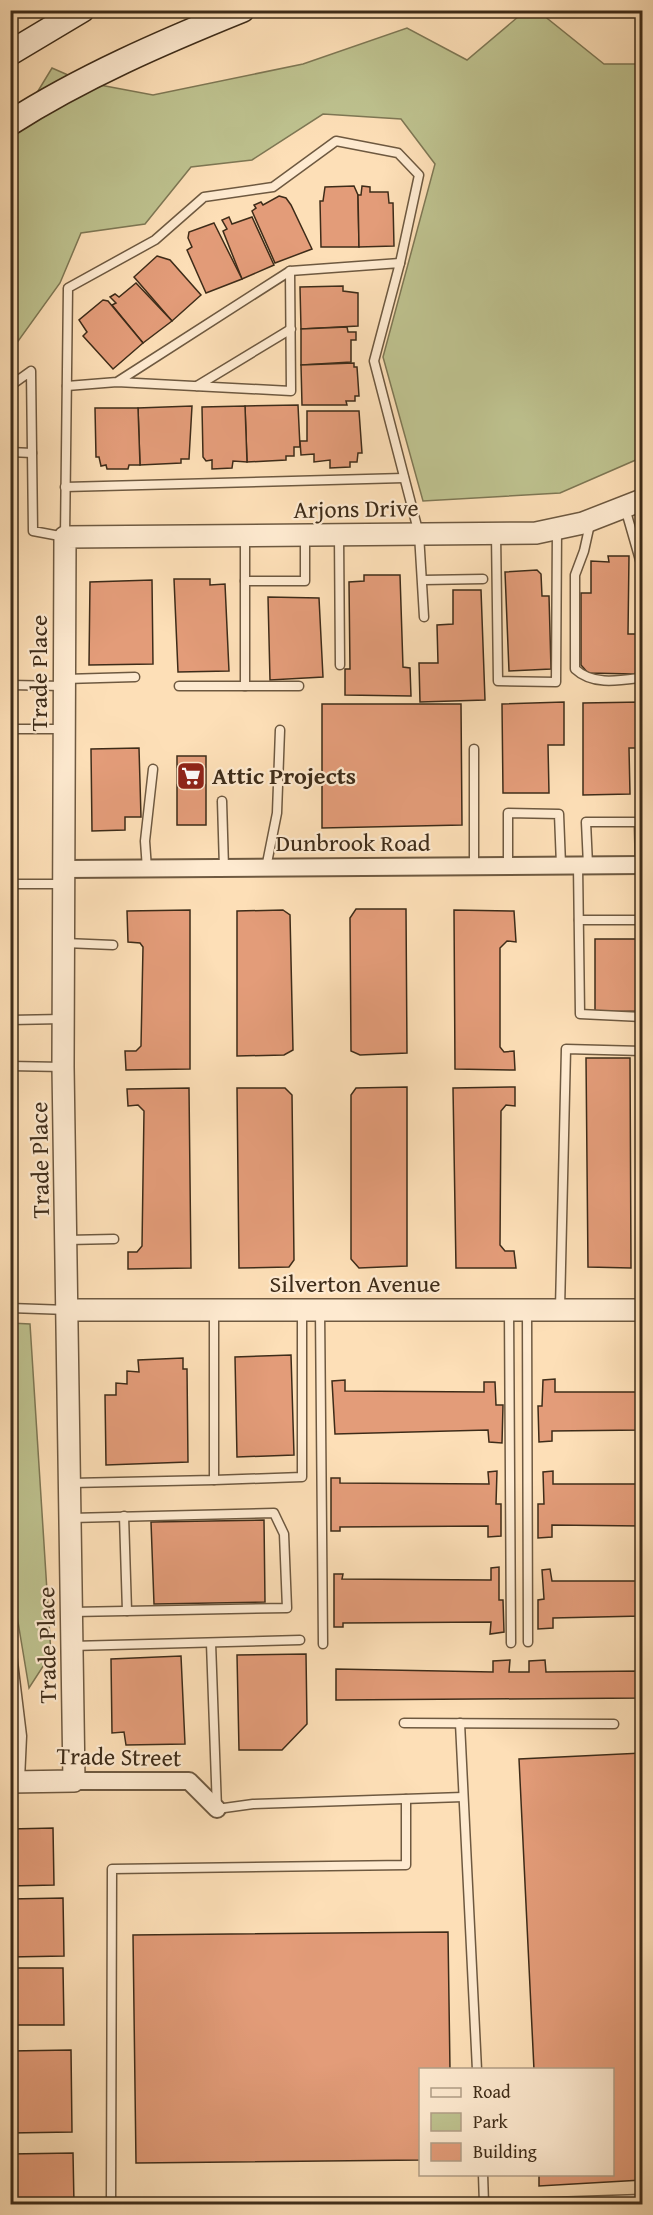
<svg xmlns="http://www.w3.org/2000/svg" width="653" height="2215" viewBox="0 0 653 2215" font-family="'Gentium Book Plus',serif">
<style>
.green{fill:#bec28f;stroke:#7e7754;stroke-width:1.5}
.building{fill:#e39c79;stroke:#3e2c19;stroke-width:1.5}
.lines{fill:none;stroke-linecap:round;stroke-linejoin:round}
.service-casing{stroke:#6e5940;stroke-width:11}
.minor-casing{stroke:#6e5940;stroke-width:20}
.tertiary-casing{stroke:#6e5940;stroke-width:24}
.secondary-casing{stroke:#3e2c19;stroke-width:27}
.service{stroke:#feead0;stroke-width:8}
.minor{stroke:#feead0;stroke-width:16}
.tertiary{stroke:#feead0;stroke-width:21}
.secondary{stroke:#feead0;stroke-width:24}
.labels{text-anchor:middle;stroke-width:4.5;stroke-linejoin:round;paint-order:stroke}
.street-label{font-size:24px;fill:#3e2c19;stroke:#feead0}
.poi-label{font-size:24px;font-weight:bold;fill:#3e2c19;stroke:#feead0;text-anchor:start}
</style>
<rect width="100%" height="100%" fill="#fddfb7"/>
<filter id="stains"><feTurbulence type="fractalNoise" baseFrequency=".00333" numOctaves="4"/><feColorMatrix values="0 0 0 0 .2 0 0 0 0 .09 0 0 0 0 .02 0 0 0 .5 -.17"/></filter>
<radialGradient id="worn" r=".72"><stop offset=".6" stop-color="#630" stop-opacity="0"/><stop offset="1" stop-color="#630" stop-opacity=".3"/></radialGradient>
<g class="green">
<path d="M525 11H538L604 64H642V456L638 459 560 493 423 501 383 357 435 164 401 119 323 114 252 160 191 167 145 224 81 233 60 283 11 351 10 137 52 68 84 82 153 95 303 64 407 28 467 60Z"/>
<path d="M10 1323 30 1324 51 1654 29 1688 11 1580Z"/>
</g>
<g class="building">
<path d="M354 186 358 195 359 247H321L320 201H323L325 187Z"/>
<path d="M362 186 370 187V192H388L389 203H393L394 246 359 247 358 195H361Z"/>
<path d="M279 196 286 198 291 205 312 249 275 263 252 211 256 208 254 205 261 202 263 205Z"/>
<path d="M229 217 232 224 252 217 274 265 242 279 223 231 227 229 222 220Z"/>
<path d="M214 223 242 279 206 293 187 250 192 247 188 238 189 232Z"/>
<path d="M157 256 170 260 201 295 172 321 134 277Z"/>
<path d="M136 283 172 321 143 343 112 305 116 303 110 297 115 294 119 297Z"/>
<path d="M343 286V291L358 293V326L301 329 300 287Z"/>
<path d="M103 300 108 301 143 343 113 369 83 336 87 332 79 320Z"/>
<path d="M347 327 348 332H356V340H351V362L301 365V329Z"/>
<path d="M354 363V367H357L359 396H355V401H346L347 405H302L301 365Z"/>
<path d="M298 405 300 447H294V456H286V460L247 462 245 406Z"/>
<path d="M192 406 189 459H181V463L140 465 138 408Z"/>
<path d="M245 406 247 462 233 461 232 468 212 469V460L206 461 203 457 202 407Z"/>
<path d="M95 408H138L140 465H129L128 469H107L106 465 101 466 99 457H96Z"/>
<path d="M307 411H359L362 453H358L357 462H350V467L330 468V460L314 462V454L301 455 300 441H307Z"/>
<path d="M10 498H12L13 549H10Z"/>
<path d="M608 556H629L628 634H642V668L634 674 588 673 581 665V593H591V561L609 562Z"/>
<path d="M537 570 541 574 542 596H549L551 669 509 671 505 572Z"/>
<path d="M364 575H400L403 667 410 668 411 696 345 695V669H350L349 582 364 581Z"/>
<path d="M174 579H210V585L225 584 229 671 178 672Z"/>
<path d="M152 580 153 664 89 665 90 582Z"/>
<path d="M453 590H481L485 700 420 702 419 663H438L437 625 453 624Z"/>
<path d="M268 597 319 598 323 677 270 680Z"/>
<path d="M564 702V745H548L549 793H503L502 704Z"/>
<path d="M642 702V748H629L630 794 583 795V703Z"/>
<path d="M322 704H461L462 825 322 828Z"/>
<path d="M139 748 141 817H125V830L92 831 91 749Z"/>
<rect x="177" y="756" width="29" height="69"/>
<path d="M356 909H406L407 1053 360 1055 351 1051 350 918Z"/>
<path d="M190 910V1069L126 1070 125 1051H136L141 1046 143 947 140 943 128 942 127 911Z"/>
<path d="M283 910 290 915 293 1050 284 1055 237 1056V911Z"/>
<path d="M454 910 514 911 516 942 507 941 500 948V1047L504 1052 514 1051 515 1070 455 1069Z"/>
<path d="M595 939H642V1011L595 1012Z"/>
<path d="M586 1058H630L631 1268 588 1267Z"/>
<path d="M407 1087V1266L359 1268 351 1259V1095L356 1088Z"/>
<path d="M515 1087V1106L506 1105 501 1111 500 1245 505 1251H514L516 1268H456L453 1088Z"/>
<path d="M189 1088 191 1268 128 1269V1252H137L142 1246 144 1111 138 1105 128 1106 127 1089Z"/>
<path d="M237 1088H285L292 1095 294 1260 289 1267 239 1268Z"/>
<path d="M291 1355 294 1455 237 1457 235 1357Z"/>
<path d="M183 1358V1369H187L188 1462 106 1465 105 1395H116V1383L127 1384V1371L139 1372 138 1360Z"/>
<path d="M555 1379V1392H642V1430L552 1431V1441L539 1442 538 1406H542L543 1380Z"/>
<path d="M345 1380V1391L484 1392V1382H495L496 1405H503L502 1443 489 1442 488 1430 335 1434 332 1381Z"/>
<path d="M497 1471 496 1504H501V1536L488 1537V1526L340 1527V1531H331V1478H340V1483L489 1484 488 1472Z"/>
<path d="M553 1471V1484H642V1526L552 1525V1537L538 1538V1504H544L543 1472Z"/>
<path d="M264 1520 265 1602 154 1604 151 1522Z"/>
<path d="M499 1567V1600H503L504 1632 490 1634 491 1622 343 1623V1627H334V1574H343L342 1579 491 1580V1568Z"/>
<path d="M550 1569 552 1581H642V1616L553 1618V1628L538 1629V1600L544 1599 542 1570Z"/>
<path d="M306 1654 307 1724 282 1750H239L237 1655Z"/>
<path d="M181 1656 185 1744 126 1745 124 1732 112 1733 111 1659Z"/>
<path d="M510 1660 509 1672H529V1661L545 1660 546 1672 642 1671V1698L336 1700V1669L493 1672V1661Z"/>
<path d="M642 1753V2180L539 2186V2174H612V2070H534L519 1759Z"/>
<path d="M53 1828 54 1885 10 1886V1829Z"/>
<path d="M63 1898 64 1956 10 1957V1899Z"/>
<path d="M448 1932 450 2070H420V2160L136 2163 133 1935Z"/>
<path d="M10 1968H63L64 2025H10Z"/>
<path d="M71 2050 72 2132 10 2133V2051Z"/>
<path d="M73 2153 74 2204H10V2154Z"/>
</g>
<g class="lines">
<g class="service-casing">
<g id="service">
<path d="M290 271 400 263 374 361 419 534 424 617"/>
<path d="M10 386 31 371 33 531 65 537 68 288 155 240 204 197 273 187 336 141 398 153 419 175 400 263"/>
<path d="M67 386 117 382 290 271 291 391 117 382"/>
<path d="M197 386 291 329"/>
<path d="M10 452 32 453"/>
<path d="M65 487 404 478"/>
<path d="M625 508 642 567"/>
<path d="M590 524 584 551 575 575V669C592 685 617 681 639 678L642 673"/>
<path d="M496 533 498 681 556 682 557 529"/>
<path d="M339 535 340 665"/>
<path d="M423 580 483 579"/>
<path d="M245 581H305V536"/>
<path d="M65 679 135 677"/>
<path d="M10 685 64 686"/>
<path d="M179 686H245V536"/>
<path d="M245 686H299"/>
<path d="M10 729H64"/>
<path d="M474 749V866"/>
<path d="M222 801 224 868"/>
<path d="M578 865 580 1014 642 1017"/>
<path d="M588 865 586 822H639L640 865"/>
<path d="M508 866V813L559 814 561 865"/>
<path d="M266 868 277 813 280 730"/>
<path d="M147 869 145 841 153 769"/>
<path d="M10 884H64"/>
<path d="M579 920H642"/>
<path d="M65 943 113 945"/>
<path d="M10 1020 63 1019"/>
<path d="M10 1066 63 1067"/>
<path d="M67 1240 114 1239"/>
<path d="M10 1308 68 1310"/>
<path d="M509 1309 511 1643"/>
<path d="M560 1309 566 1049 642 1051"/>
<path d="M320 1310 323 1644"/>
<path d="M527 1310 528 1642"/>
<path d="M214 1480 302 1477V1311"/>
<path d="M71 1483 214 1480V1312"/>
<path d="M124 1516 127 1611"/>
<path d="M71 1518 274 1513 284 1534 287 1608 72 1612"/>
<path d="M10 1637 22 1736 20 1780"/>
<path d="M211 1643 217 1809 253 1804 463 1797"/>
<path d="M72 1646 300 1640"/>
<path d="M404 1723 614 1724"/>
<path d="M460 1723 477 2070"/>
<path d="M483 2174 484 2204"/>
<path d="M111 2204 112 1869 406 1865V1799"/>
<path d="M492 2204 642 2199"/>
</g>
</g>
<g class="minor-casing">
<g id="minor">
<path d="M64 869 642 865"/>
<path d="M74 1781H189L217 1809"/>
</g>
</g>
<g class="tertiary-casing">
<g id="tertiary">
<path d="M68 1310H642"/>
<path d="M10 1782 74 1781 63 1067 65 537 536 533 583 523 642 500"/>
</g>
</g>
<g class="secondary-casing">
<g id="secondary">
<path d="M10 53 82 10"/>
<path d="M10 123C82 77 163 42 242 10"/>
</g>
</g>
<use href="#service" class="service"/>
<use href="#minor" class="minor"/>
<use href="#tertiary" class="tertiary"/>
<use href="#secondary" class="secondary"/>
</g>
<defs>
<g id="supermarket-square" transform="scale(1.5)"><rect x="-9" y="-9" width="18" height="18" rx="4" fill="#8f2418" stroke="#feead0"/><path d="M-6-5.5h2.5l.6 2H6L4.5 2H-2.5L-4.4-4H-6ZM-1.5 3.2a1.3 1.3 0 1 0 .1 0ZM3 3.2a1.3 1.3 0 1 0 .1 0Z" fill="#fff"/></g>
</defs>
<g fill-rule="evenodd">
<use href="#supermarket-square" x="191" y="776"/>
</g>
<g class="labels">
<g class="street-label">
<text transform="translate(356 509) rotate(-1)" y="8">Arjons Drive</text>
<text transform="translate(39 673) rotate(-90)" y="8">Trade Place</text>
<text x="353" y="851">Dunbrook Road</text>
<text transform="translate(40 1160) rotate(-91)" y="8">Trade Place</text>
<text x="355" y="1292">Silverton Avenue</text>
<text transform="translate(47 1645) rotate(-91)" y="8">Trade Place</text>
<text transform="translate(119 1757) rotate(1)" y="8">Trade Street</text>
</g>
<g class="poi-label">
<text x="212" y="784">Attic Projects</text>
</g>
</g>
<rect width="653" height="2215" fill="none" stroke="#fddfb7" stroke-width="36"/>
<rect x="12" y="12" width="629" height="2191" fill="none" stroke="#3e2c19" stroke-width="3"/>
<rect x="18" y="18" width="617" height="2179" fill="none" stroke="#3e2c19" stroke-width="1.5"/>
<rect x="419" y="2068" width="195" height="108" fill="#feead0" stroke="#b19e87" stroke-width="1.5"/>
<rect x="431" y="2088" width="30" height="9" fill="#feead0" stroke="#b19e87" stroke-width="1.5"/>
<text x="473" y="2098" font-size="18" fill="#3e2c19">Road</text>
<rect x="431" y="2113" width="30" height="18" fill="#bec28f" stroke="#b19e87" stroke-width="1.5"/>
<text x="473" y="2128" font-size="18" fill="#3e2c19">Park</text>
<rect x="431" y="2143" width="30" height="18" fill="#e39c79" stroke="#b19e87" stroke-width="1.5"/>
<text x="473" y="2158" font-size="18" fill="#3e2c19">Building</text>
<rect width="100%" height="100%" filter="url(#stains)"/>
<rect width="100%" height="100%" fill="url(#worn)"/>
</svg>
